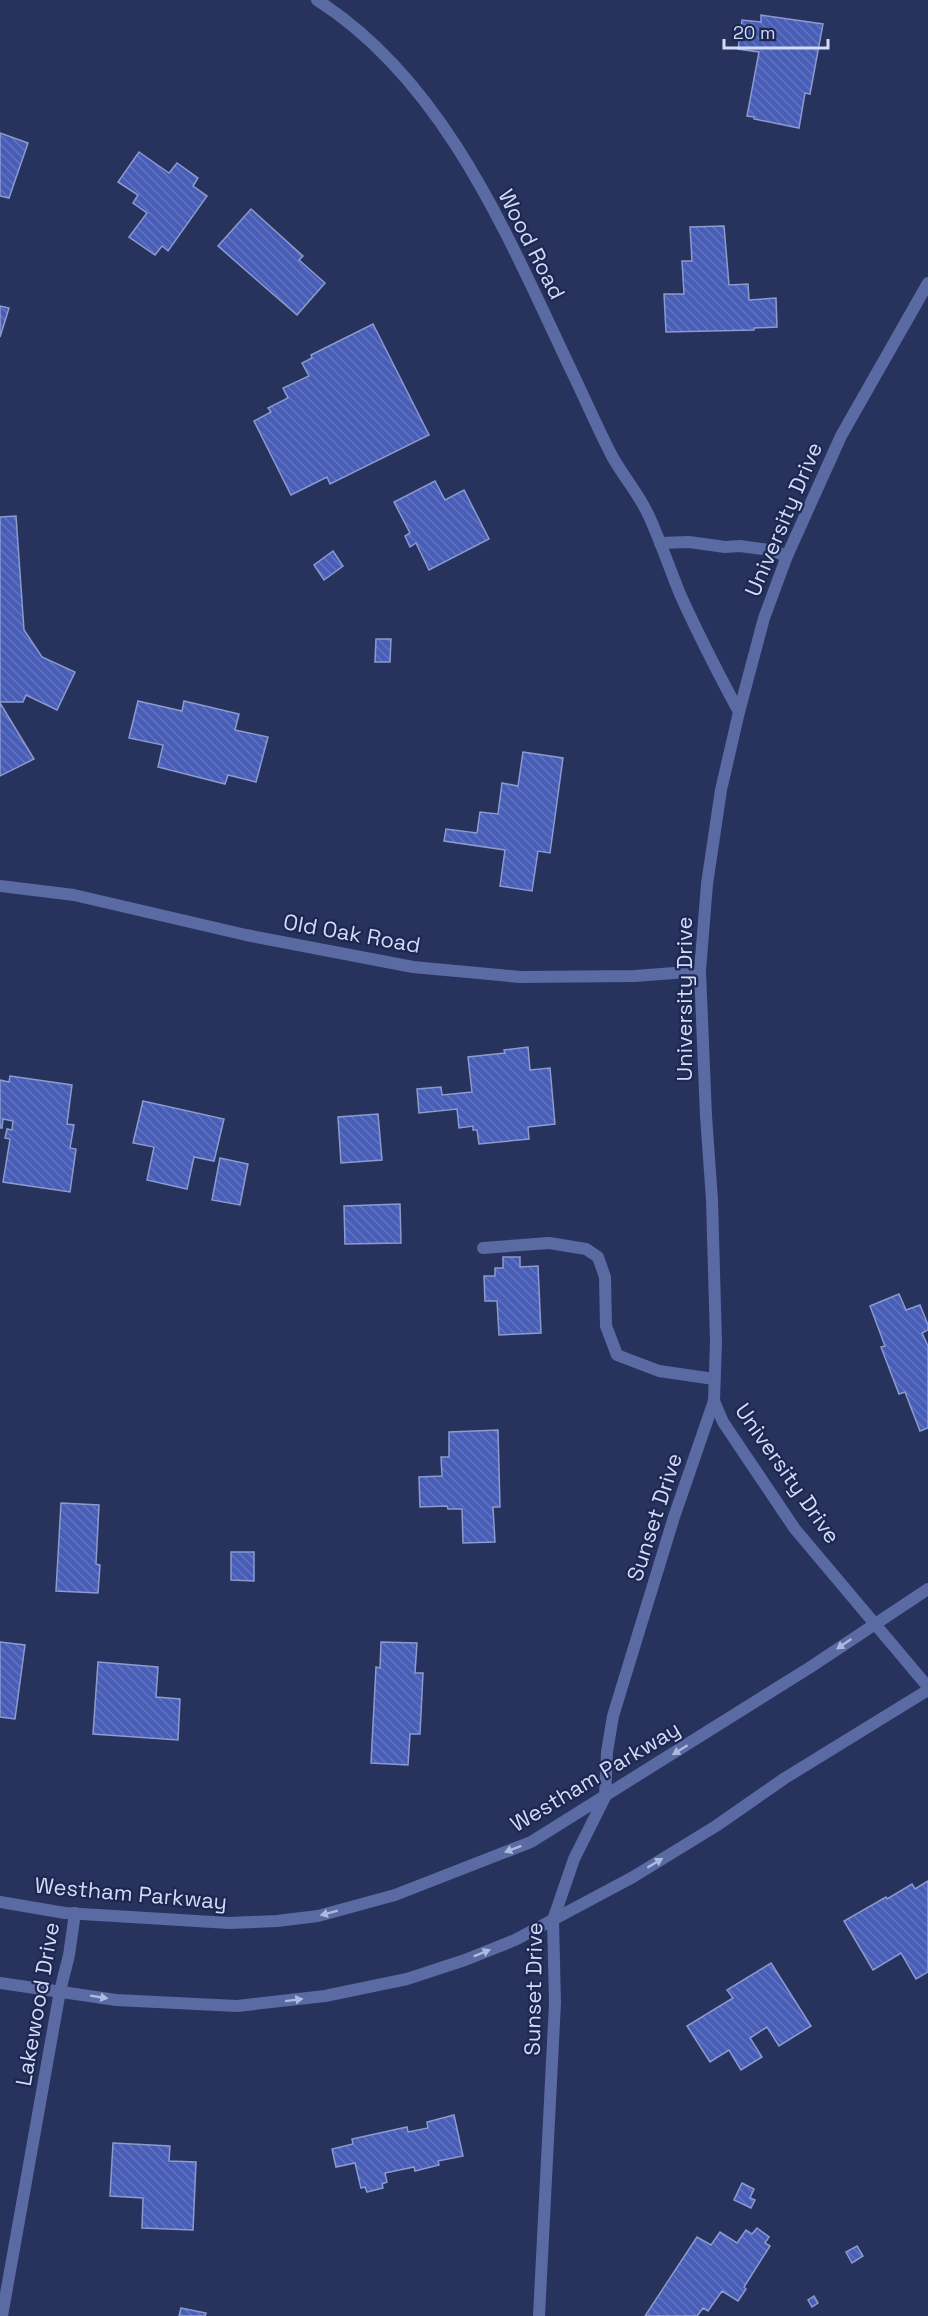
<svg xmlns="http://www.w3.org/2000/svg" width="928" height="2316" viewBox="0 0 928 2316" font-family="'Space Grotesk',sans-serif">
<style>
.building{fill:url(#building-back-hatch);stroke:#8b9bcf;stroke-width:1.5}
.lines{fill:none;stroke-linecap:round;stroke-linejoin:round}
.lane{stroke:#5a6aa2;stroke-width:12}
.street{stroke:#5a6aa2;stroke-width:12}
.oneway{fill:#aeb9de}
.labels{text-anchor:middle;stroke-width:4.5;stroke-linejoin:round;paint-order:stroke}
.street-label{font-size:22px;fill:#d2dbf7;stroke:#1d2752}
</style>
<defs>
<pattern id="building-back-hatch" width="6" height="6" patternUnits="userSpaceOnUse" patternTransform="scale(1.5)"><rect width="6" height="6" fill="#485db6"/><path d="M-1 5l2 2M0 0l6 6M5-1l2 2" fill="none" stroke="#6274c1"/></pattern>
</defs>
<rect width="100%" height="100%" fill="#27325d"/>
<g class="building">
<path d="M761 15 823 24 810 94 805 93 799 128 754 119V117L747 116 759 52 738 49 742 20 761 22Z"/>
<path d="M0 133 28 143 9 198 0 196Z"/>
<path d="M139 152 169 173 177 163 198 178 193 186 207 196 168 251 162 246 155 255 129 237 147 213 133 203 138 195 118 182Z"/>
<path d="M251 209 303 256 299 260 325 283 297 315 218 246Z"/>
<path d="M724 226 729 285 748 284 749 300 776 298 777 327 754 328V330L666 332 664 294H684L682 261H692L690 227Z"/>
<path d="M0 306 9 308 0 337Z"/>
<path d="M373 324 429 435 330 484 327 477 291 495 254 421 271 412 268 408 288 398 283 388 309 376 302 363 312 358 311 355Z"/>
<path d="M435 481 445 500 464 490 489 539 429 570 416 543 410 547 405 536 410 533 394 502Z"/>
<path d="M16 516 24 630 42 657 75 672 57 710 26 695 23 702H0V517Z"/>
<path d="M333 551 343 566 324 580 314 565Z"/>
<path d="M376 639H391L390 662H375Z"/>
<path d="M138 701 182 711 184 701 239 714 235 730 268 737 256 782 228 775 225 784 158 767 163 745 129 738Z"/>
<path d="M0 703 34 759 0 776Z"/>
<path d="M523 752 563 758 550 853 538 851 532 891 500 886 505 850 444 841 446 829 477 833 480 812 498 814 502 783 518 786Z"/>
<path d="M528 1047 530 1070 550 1068 555 1124 528 1127 529 1139 479 1144 477 1130H473V1126L459 1128 457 1109 419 1113 417 1089 441 1087 442 1095 472 1092 468 1057 505 1053 504 1050Z"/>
<path d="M10 1076 72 1085 67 1124 74 1125 70 1148 76 1149 70 1192 3 1182 10 1139 5 1138 7 1129 12 1130 13 1121 3 1119 2 1128H0V1080L9 1082Z"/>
<path d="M143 1101 224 1119 214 1161 194 1157 187 1189 147 1180 154 1147 133 1143Z"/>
<path d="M378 1114 382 1160 341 1163 338 1117Z"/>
<path d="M220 1158 248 1164 240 1205 212 1200Z"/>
<path d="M400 1204 401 1243 345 1244 344 1206Z"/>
<path d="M503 1257H520V1267L538 1266 541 1333 499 1335 497 1301H485L484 1276H495V1268H503Z"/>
<path d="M899 1294 906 1310 920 1305 928 1325V1330L922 1333 928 1346V1428L920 1431 905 1392 899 1394 881 1347 885 1346 870 1306Z"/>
<path d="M498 1430 500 1507H493L495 1542 463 1543 462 1509H448L447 1506 420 1507 419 1477 442 1476 441 1457H449V1432Z"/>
<path d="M61 1503 99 1505 96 1564 100 1565 98 1593 56 1591Z"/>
<path d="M231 1552H254V1581L231 1580Z"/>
<path d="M0 1642 25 1645 15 1719 0 1717Z"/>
<path d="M381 1642 417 1643 415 1673H423L420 1734H410L408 1765 371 1763 376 1667 380 1668Z"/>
<path d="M98 1662 158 1667 156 1697 180 1699 178 1740 93 1734Z"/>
<path d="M928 1881V1972L916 1979 901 1953 873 1970 844 1921 886 1897 887 1899 912 1884 915 1889Z"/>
<path d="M771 1963 811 2026 779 2046 767 2027 750 2038 762 2057 741 2070 729 2050 710 2062 687 2026 733 1998 727 1990Z"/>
<path d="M454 2115 463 2156 438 2161 439 2165 415 2171 414 2167 385 2173 387 2182 382 2184 383 2188 367 2192 365 2187 361 2188 355 2163 336 2167 332 2149 353 2144 352 2139 407 2127 408 2132 428 2128 427 2122Z"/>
<path d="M113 2143 170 2146 169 2161 196 2162 193 2230 142 2228 143 2198 110 2196Z"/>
<path d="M742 2183 754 2189 750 2198 755 2200 751 2208 734 2200Z"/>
<path d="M757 2228 769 2237 765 2243 770 2246 744 2287 746 2289 738 2301 722 2291 708 2311 703 2308 697 2316H645L697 2237 711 2245 720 2232 737 2243 746 2230 752 2234Z"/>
<path d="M857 2246 863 2256 852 2263 846 2252Z"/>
<path d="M814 2296 818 2303 812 2307 808 2300Z"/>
<path d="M181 2308 206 2313 205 2316H179Z"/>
</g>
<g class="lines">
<path class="lane" d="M483 1248 549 1243 586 1249 598 1257 605 1277 606 1326 617 1355 659 1371 714 1379"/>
<g class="street">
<path d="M317 0C447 83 509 240 573 374 586 401 598 429 612 456 623 476 638 493 648 514 660 540 669 567 680 594 698 634 718 673 739 712"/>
<path d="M928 283 841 436 787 556 764 618 739 712 721 790 707 884 700 971 706 1116 712 1200 716 1342 714 1401 723 1422 795 1529 928 1687"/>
<path d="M660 543 689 542 725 547 740 546 770 550 787 556"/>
<path d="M0 886 74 895 246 935 413 967 520 977 635 976 700 971"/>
<path d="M0 1902 65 1913 229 1923 277 1921 318 1916 395 1895 531 1842 809 1668 928 1589"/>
<path d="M0 1983 116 2000 237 2006 325 1996 407 1979 465 1960 515 1940 633 1877 716 1826 785 1778 928 1690"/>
<path d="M2 2316 60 1991 69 1955 75 1913"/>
<path d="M539 2316 555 2003 553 1920 574 1859 605 1797 607 1752 613 1716 674 1517 714 1401"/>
</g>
</g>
<defs><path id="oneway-solid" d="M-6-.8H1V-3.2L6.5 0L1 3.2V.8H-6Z" transform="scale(1.5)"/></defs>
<g class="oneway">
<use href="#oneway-solid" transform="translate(844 1644) rotate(146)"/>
<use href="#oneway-solid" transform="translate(680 1750) rotate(148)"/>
<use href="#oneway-solid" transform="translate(513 1849) rotate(159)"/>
<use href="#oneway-solid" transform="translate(655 1863) rotate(-31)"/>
<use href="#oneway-solid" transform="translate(329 1913) rotate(165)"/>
<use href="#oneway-solid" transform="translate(482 1953) rotate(-22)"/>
<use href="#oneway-solid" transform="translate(99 1997) rotate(9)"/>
<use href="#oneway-solid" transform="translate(294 2000) rotate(-7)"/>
</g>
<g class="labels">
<g class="street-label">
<text transform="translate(532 244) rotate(63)" y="8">Wood Road</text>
<text transform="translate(783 519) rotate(-67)" y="8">University Drive</text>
<text transform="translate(352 933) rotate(10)" y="8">Old Oak Road</text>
<text transform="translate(684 999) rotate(-90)" y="8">University Drive</text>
<text transform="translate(788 1473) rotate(55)" y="8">University Drive</text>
<text transform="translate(654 1517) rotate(-72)" y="8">Sunset Drive</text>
<text transform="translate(595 1776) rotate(-31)" y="8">Westham Parkway</text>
<text transform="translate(131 1893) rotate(5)" y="8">Westham Parkway</text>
<text transform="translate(533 1989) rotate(-89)" y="8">Sunset Drive</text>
<text transform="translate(37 2004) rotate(-80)" y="8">Lakewood Drive</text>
</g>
</g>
<path d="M724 39v9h104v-9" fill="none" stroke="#d2dbf7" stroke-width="3"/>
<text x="733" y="39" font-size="18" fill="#d2dbf7" stroke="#1d2752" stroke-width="4.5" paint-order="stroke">20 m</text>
</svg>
